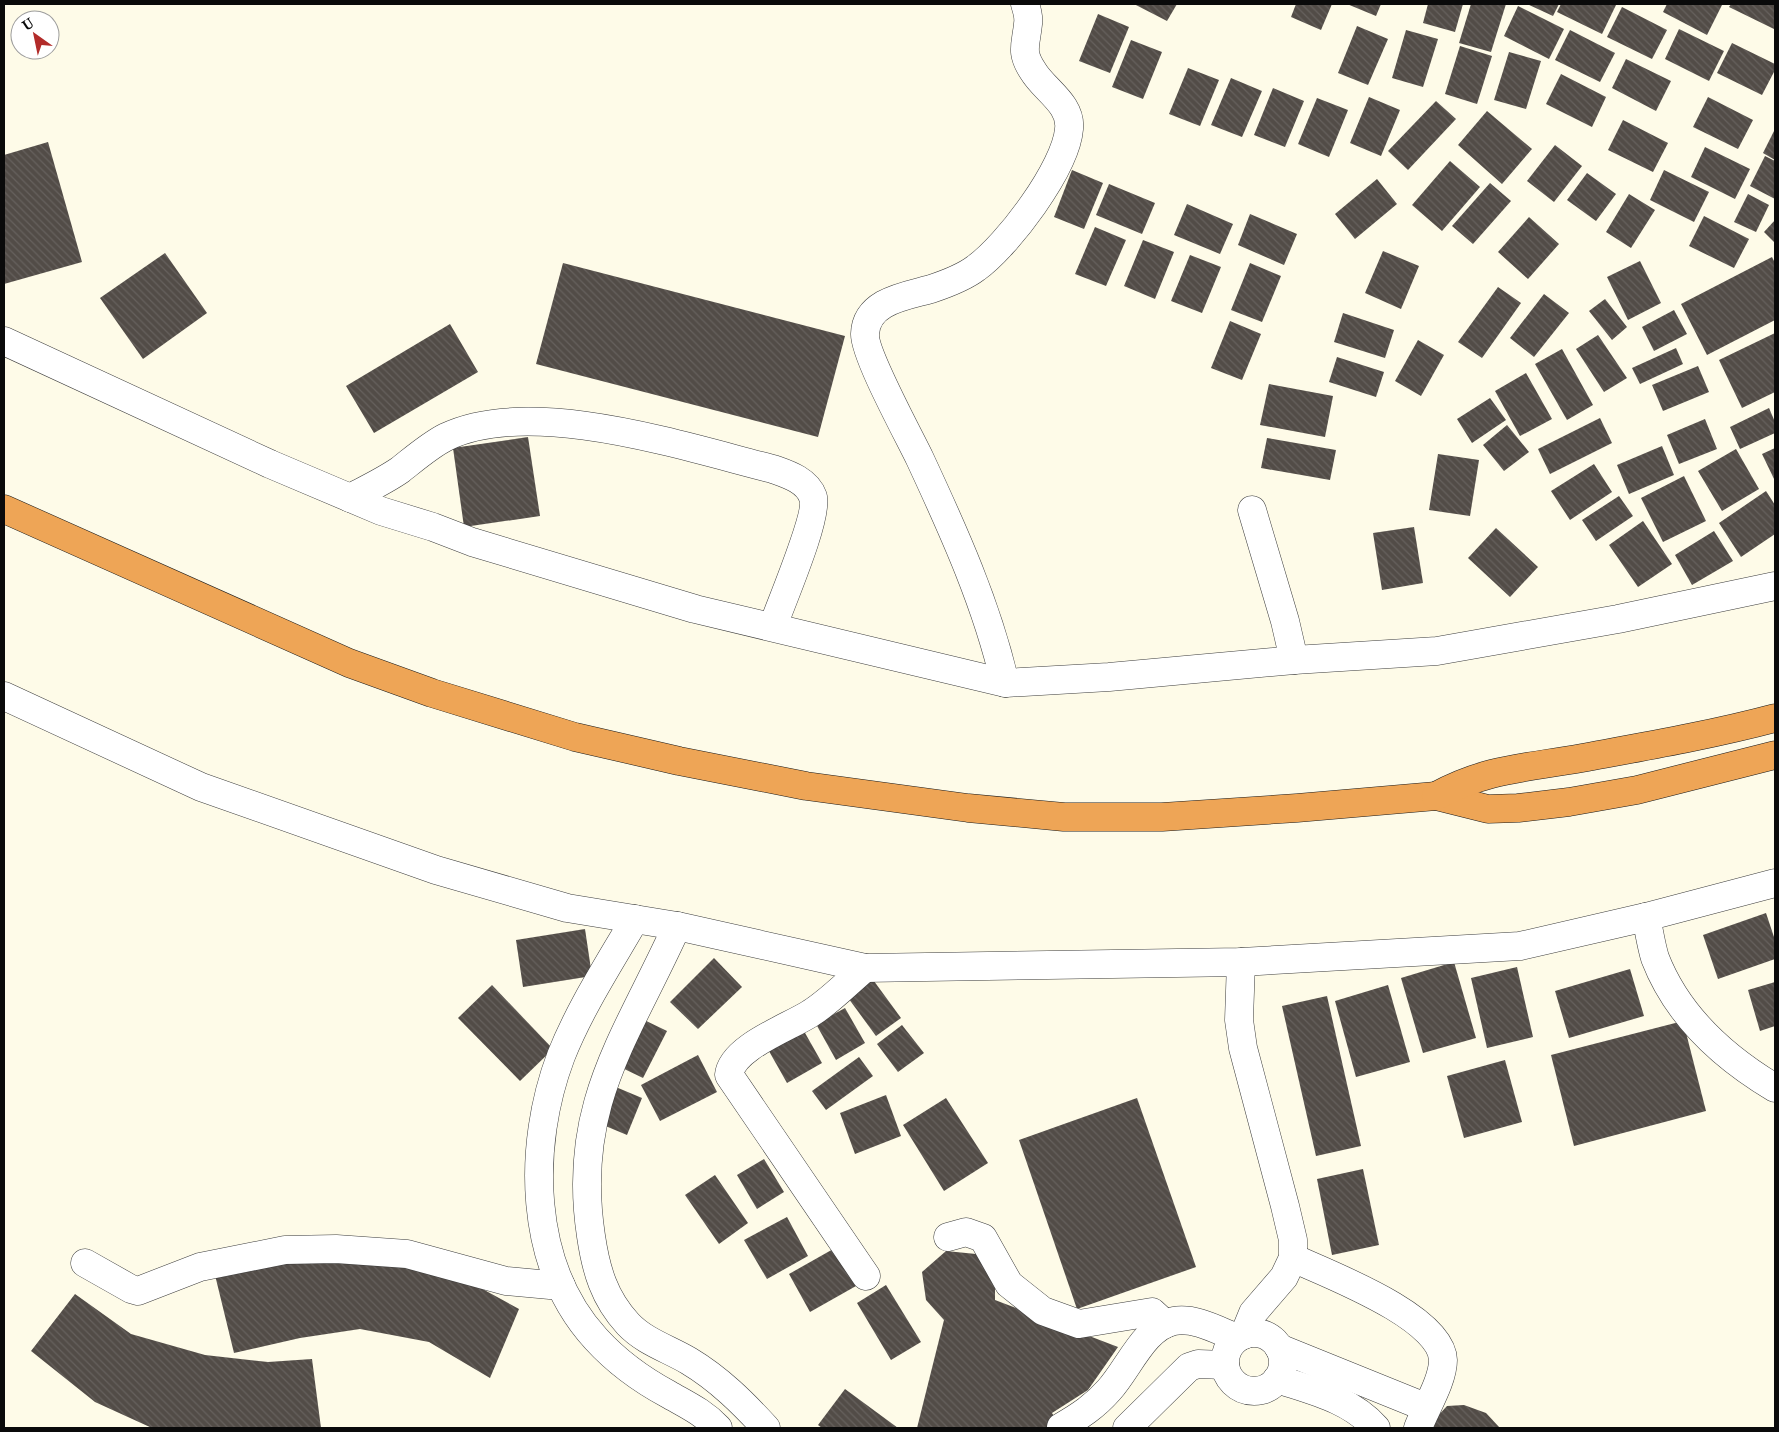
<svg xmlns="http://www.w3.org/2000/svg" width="1779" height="1432" viewBox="0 0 1779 1432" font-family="'Noto Serif',serif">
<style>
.building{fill:url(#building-back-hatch)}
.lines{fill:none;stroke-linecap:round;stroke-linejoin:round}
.minor-casing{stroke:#3d3d3d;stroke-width:29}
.highway-casing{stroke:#1b1b1b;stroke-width:29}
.minor{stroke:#fff;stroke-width:28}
.highway{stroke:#eea556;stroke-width:28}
</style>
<defs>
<pattern id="building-back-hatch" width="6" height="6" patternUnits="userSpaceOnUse" patternTransform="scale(1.25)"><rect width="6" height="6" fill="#524c47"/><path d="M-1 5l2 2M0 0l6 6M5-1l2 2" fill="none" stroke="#66615d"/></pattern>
</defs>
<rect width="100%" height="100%" fill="#fefbe8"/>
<g class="building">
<path d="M1134 4H1177L1167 21Z"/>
<path d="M1296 4H1332L1321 30 1291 17Z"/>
<path d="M1347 4H1381L1376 16Z"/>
<path d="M1428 4H1463L1455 32 1423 23Z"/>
<path d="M1471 4H1506L1491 52 1459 43Z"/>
<path d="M1527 4H1559L1553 16Z"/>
<path d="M1561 4H1614L1616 5 1602 34 1557 12Z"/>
<path d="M1667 4H1720L1722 5 1707 35 1663 12Z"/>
<path d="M1731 4H1775L1774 29 1729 7Z"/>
<path d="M1518 6 1564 29 1549 59 1504 36Z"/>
<path d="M1622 7 1667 30 1652 59 1607 37Z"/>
<path d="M1098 14 1129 27 1110 73 1079 61Z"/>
<path d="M1357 26 1388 39 1368 85 1338 73Z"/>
<path d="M1679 29 1724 51 1709 81 1665 59Z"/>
<path d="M1406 30 1438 39 1423 87 1392 78Z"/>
<path d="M1570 30 1615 53 1600 82 1555 60Z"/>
<path d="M1131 40 1162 52 1143 99 1112 87Z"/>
<path d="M1732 43 1775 64V70L1762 95 1717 73Z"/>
<path d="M1460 46 1492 56 1477 104 1445 94Z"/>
<path d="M1509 52 1541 61 1526 109 1494 100Z"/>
<path d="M1626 59 1671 81 1656 111 1612 88Z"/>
<path d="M1188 68 1219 80 1200 126 1169 114Z"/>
<path d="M1561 74 1606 97 1592 127 1546 104Z"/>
<path d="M1231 78 1262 91 1242 137 1211 125Z"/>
<path d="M1273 88 1304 101 1285 147 1254 135Z"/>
<path d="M1369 97 1400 110 1381 156 1350 143Z"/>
<path d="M1708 97 1753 120 1738 149 1693 127Z"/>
<path d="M1317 98 1348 110 1329 157 1298 144Z"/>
<path d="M1436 101 1456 119 1408 170 1388 151Z"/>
<path d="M1487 111 1532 149 1502 184 1458 145Z"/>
<path d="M1623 120 1668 143 1653 172 1608 150Z"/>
<path d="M1775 129V160L1763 153Z"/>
<path d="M48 142 82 262 4 284V155Z"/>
<path d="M1555 145 1582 166 1554 202 1527 181Z"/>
<path d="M1705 147 1750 169 1735 199 1691 177Z"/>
<path d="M1765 156 1775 161V199L1750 186Z"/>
<path d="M1450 161 1480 187 1442 231 1412 205Z"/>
<path d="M1072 170 1103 183 1084 229 1054 217Z"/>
<path d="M1664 170 1709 192 1694 222 1650 200Z"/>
<path d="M1587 173 1616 194 1596 221 1567 200Z"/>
<path d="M1377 179 1397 204 1355 239 1335 214Z"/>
<path d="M1490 183 1511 201 1473 244 1452 226Z"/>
<path d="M1109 184 1155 203 1142 234 1096 215Z"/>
<path d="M1629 194 1655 210 1631 248 1606 232Z"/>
<path d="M1748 194 1769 205 1756 232 1734 222Z"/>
<path d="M1187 204 1233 224 1220 254 1174 235Z"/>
<path d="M1250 214 1297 234 1284 265 1238 245Z"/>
<path d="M1704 216 1749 239 1734 268 1689 246Z"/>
<path d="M1529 217 1559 244 1528 279 1498 252Z"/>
<path d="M1775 220V243L1764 232Z"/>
<path d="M1095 227 1126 240 1106 286 1075 274Z"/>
<path d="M1143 240 1174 252 1155 299 1124 286Z"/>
<path d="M1383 251 1419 266 1401 309 1365 293Z"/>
<path d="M165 253 207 313 143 359 100 298Z"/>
<path d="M1190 255 1221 267 1202 313 1171 301Z"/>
<path d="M1772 257 1775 263V320L1707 355 1681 304Z"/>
<path d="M1640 261 1661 303 1628 320 1607 277Z"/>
<path d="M563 263 845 336 818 437 536 364Z"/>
<path d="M1250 263 1281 276 1262 322 1231 310Z"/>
<path d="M1498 287 1521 303 1482 358 1458 342Z"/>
<path d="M1544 294 1569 313 1534 357 1510 338Z"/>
<path d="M1605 299 1627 327 1612 340 1589 311Z"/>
<path d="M1674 310 1687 334 1654 351 1642 327Z"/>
<path d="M1343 313 1394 330 1385 358 1334 342Z"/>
<path d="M1230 321 1261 334 1242 380 1211 368Z"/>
<path d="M450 324 478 372 374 433 346 386Z"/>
<path d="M1775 333V392L1742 408 1719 360Z"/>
<path d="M1598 335 1627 378 1604 392 1576 349Z"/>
<path d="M1418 340 1444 355 1421 396 1395 381Z"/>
<path d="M1676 348 1683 364 1640 384 1632 368Z"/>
<path d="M1562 349 1593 405 1567 420 1535 364Z"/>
<path d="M1337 357 1384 372 1376 397 1329 382Z"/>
<path d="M1698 366 1709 392 1663 411 1652 385Z"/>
<path d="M1526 373 1552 419 1520 436 1495 391Z"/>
<path d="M1269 384 1333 396 1325 437 1260 425Z"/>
<path d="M1490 398 1506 420 1472 443 1457 419Z"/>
<path d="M1769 408 1775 422V433L1740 449 1730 427Z"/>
<path d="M1600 418 1612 443 1550 474 1538 449Z"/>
<path d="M1705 419 1717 449 1679 464 1667 435Z"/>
<path d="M1507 425 1529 452 1504 471 1483 445Z"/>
<path d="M528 437 540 516 464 527 453 448Z"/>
<path d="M1267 438 1336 450 1330 480 1261 468Z"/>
<path d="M1662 446 1674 475 1629 494 1617 465Z"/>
<path d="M1775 448V481L1762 454Z"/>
<path d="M1736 449 1759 489 1722 511 1698 471Z"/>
<path d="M1438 454 1479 460 1470 516 1429 510Z"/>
<path d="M1594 464 1612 492 1570 520 1551 491Z"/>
<path d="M1684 476 1706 521 1663 542 1641 498Z"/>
<path d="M1766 491 1775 505V534L1741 557 1719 523Z"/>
<path d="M1619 496 1633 516 1596 541 1582 520Z"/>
<path d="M1643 521 1672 564 1638 587 1609 545Z"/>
<path d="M1414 527 1423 583 1382 590 1373 533Z"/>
<path d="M1496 528 1538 567 1510 597 1468 558Z"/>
<path d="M1714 531 1733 561 1692 585 1675 555Z"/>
<path d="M1766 913 1775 940V959L1718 979 1703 935Z"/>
<path d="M585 929 592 976 523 987 516 940Z"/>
<path d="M714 958 742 987 698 1029 670 1002Z"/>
<path d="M1454 962 1476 1038 1423 1053 1401 978Z"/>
<path d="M1517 967 1533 1037 1487 1048 1471 978Z"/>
<path d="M1630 969 1644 1016 1569 1038 1555 991Z"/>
<path d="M871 977 901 1018 876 1036 846 995Z"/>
<path d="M1775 982V1026L1760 1031 1748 990Z"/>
<path d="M492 985 553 1049 520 1081 458 1018Z"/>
<path d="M1388 985 1410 1062 1356 1077 1335 1001Z"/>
<path d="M1327 996 1361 1146 1316 1156 1282 1006Z"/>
<path d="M845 1008 865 1043 836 1060 816 1024Z"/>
<path d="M638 1017 667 1031 643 1078 614 1064Z"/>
<path d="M1683 1021 1706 1111 1574 1146 1551 1055Z"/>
<path d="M800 1024 822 1063 787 1083 765 1044Z"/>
<path d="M902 1025 924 1053 898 1072 877 1044Z"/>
<path d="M698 1055 717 1092 660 1121 641 1085Z"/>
<path d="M859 1057 873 1076 826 1110 812 1091Z"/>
<path d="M1505 1060 1522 1122 1464 1138 1447 1076Z"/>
<path d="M611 1085 642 1098 627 1135 596 1122Z"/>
<path d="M886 1095 901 1136 855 1154 840 1113Z"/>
<path d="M946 1098 988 1163 944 1191 903 1125Z"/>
<path d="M1137 1098 1196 1267 1077 1309 1019 1140Z"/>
<path d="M764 1159 784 1192 757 1209 737 1175Z"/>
<path d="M1363 1169 1379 1245 1332 1255 1317 1179Z"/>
<path d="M715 1175 748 1223 719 1244 685 1195Z"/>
<path d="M787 1217 808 1256 767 1279 744 1240Z"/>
<path d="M835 1248 856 1286 810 1312 789 1274Z"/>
<path d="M946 1251 976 1254 995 1274V1300L1118 1347 1088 1390 1052 1413 1061 1428H917L944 1320 926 1300 922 1272Z"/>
<path d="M379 1259 455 1274 519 1309 490 1378 429 1342 360 1329 300 1338 234 1353 215 1275 289 1260Z"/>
<path d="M886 1285 921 1342 891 1360 857 1303Z"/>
<path d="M75 1294 131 1334 205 1355 268 1362 312 1359 321 1428H152L95 1402 31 1351Z"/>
<path d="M845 1389 898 1428H822L818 1425Z"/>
<path d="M1464 1405 1486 1413 1500 1428H1430L1434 1420 1447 1406Z"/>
</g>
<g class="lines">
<g class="minor-casing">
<g id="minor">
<path d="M4 341 270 464 381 511 433 527 472 542 695 609 1005 683 1109 677 1294 660 1437 651 1618 619 1775 586"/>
<path d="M350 498C367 489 384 481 400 470 414 459 430 445 446 437 531 396 685 447 773 469 787 474 807 480 813 497 819 515 781 603 773 626"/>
<path d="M1252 510 1285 621 1294 660"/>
<path d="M1005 683C987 605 954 532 920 459 909 436 864 354 865 334 866 301 906 296 931 289 946 284 963 278 976 268 1007 246 1066 168 1069 129 1072 104 1044 90 1033 71 1020 52 1026 45 1028 24 1029 18 1027 10 1025 4"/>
<path d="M4 696 201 787 436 870 567 908 677 926 865 968 1241 962 1520 946 1646 917 1775 883"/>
<path d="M1646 917C1649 930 1651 945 1655 958 1677 1015 1723 1057 1775 1088"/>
<path d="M635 919C609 964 580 1008 561 1056 527 1146 528 1265 596 1339 617 1362 642 1380 668 1394 687 1405 703 1412 718 1428"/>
<path d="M677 926C627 1037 571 1105 591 1236 596 1270 604 1298 628 1324 645 1342 669 1349 689 1361 719 1379 743 1403 766 1428"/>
<path d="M1241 962 1239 1020 1243 1048 1285 1206 1293 1240V1258L1284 1277 1253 1313 1244 1335"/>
<path d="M865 968C847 983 830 1001 811 1013 790 1027 732 1047 729 1075L866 1276"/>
<path d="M948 1237 966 1232 983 1238 1009 1284 1043 1311 1079 1324 1152 1312 1165 1324"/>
<path d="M1293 1258C1328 1274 1442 1317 1443 1360 1443 1381 1425 1409 1418 1428"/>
<path d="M85 1263 131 1289 138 1291 200 1267 285 1250 336 1249 407 1254 506 1281 561 1286"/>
<circle cx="1254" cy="1362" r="29"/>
<path d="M1279 1348 1425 1407"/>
<path d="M1277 1379C1313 1391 1350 1399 1376 1428"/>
<path d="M1061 1427C1080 1416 1095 1406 1109 1390 1129 1368 1144 1327 1174 1321 1195 1317 1219 1331 1237 1338"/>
<path d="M1127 1428 1189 1367 1198 1364 1225 1365"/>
</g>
</g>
<g class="highway-casing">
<g id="highway">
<path d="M4 509 349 663 432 693 575 737 679 761 806 786 968 808 1064 817H1162L1297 808 1436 796 1488 809 1518 808 1569 802 1637 790 1775 755"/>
<path d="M1436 796C1487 768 1527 768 1582 758 1647 746 1711 735 1775 718"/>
</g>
</g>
<use href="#minor" class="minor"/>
<use href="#highway" class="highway"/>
</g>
<rect width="1779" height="1432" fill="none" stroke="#0a0a0a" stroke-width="10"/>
<g transform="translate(35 35) rotate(327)"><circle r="24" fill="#ffffff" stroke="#9d9d9d"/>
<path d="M0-4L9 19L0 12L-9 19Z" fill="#b22b29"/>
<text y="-8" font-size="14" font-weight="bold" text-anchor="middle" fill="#0a0a0a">U</text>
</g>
</svg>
